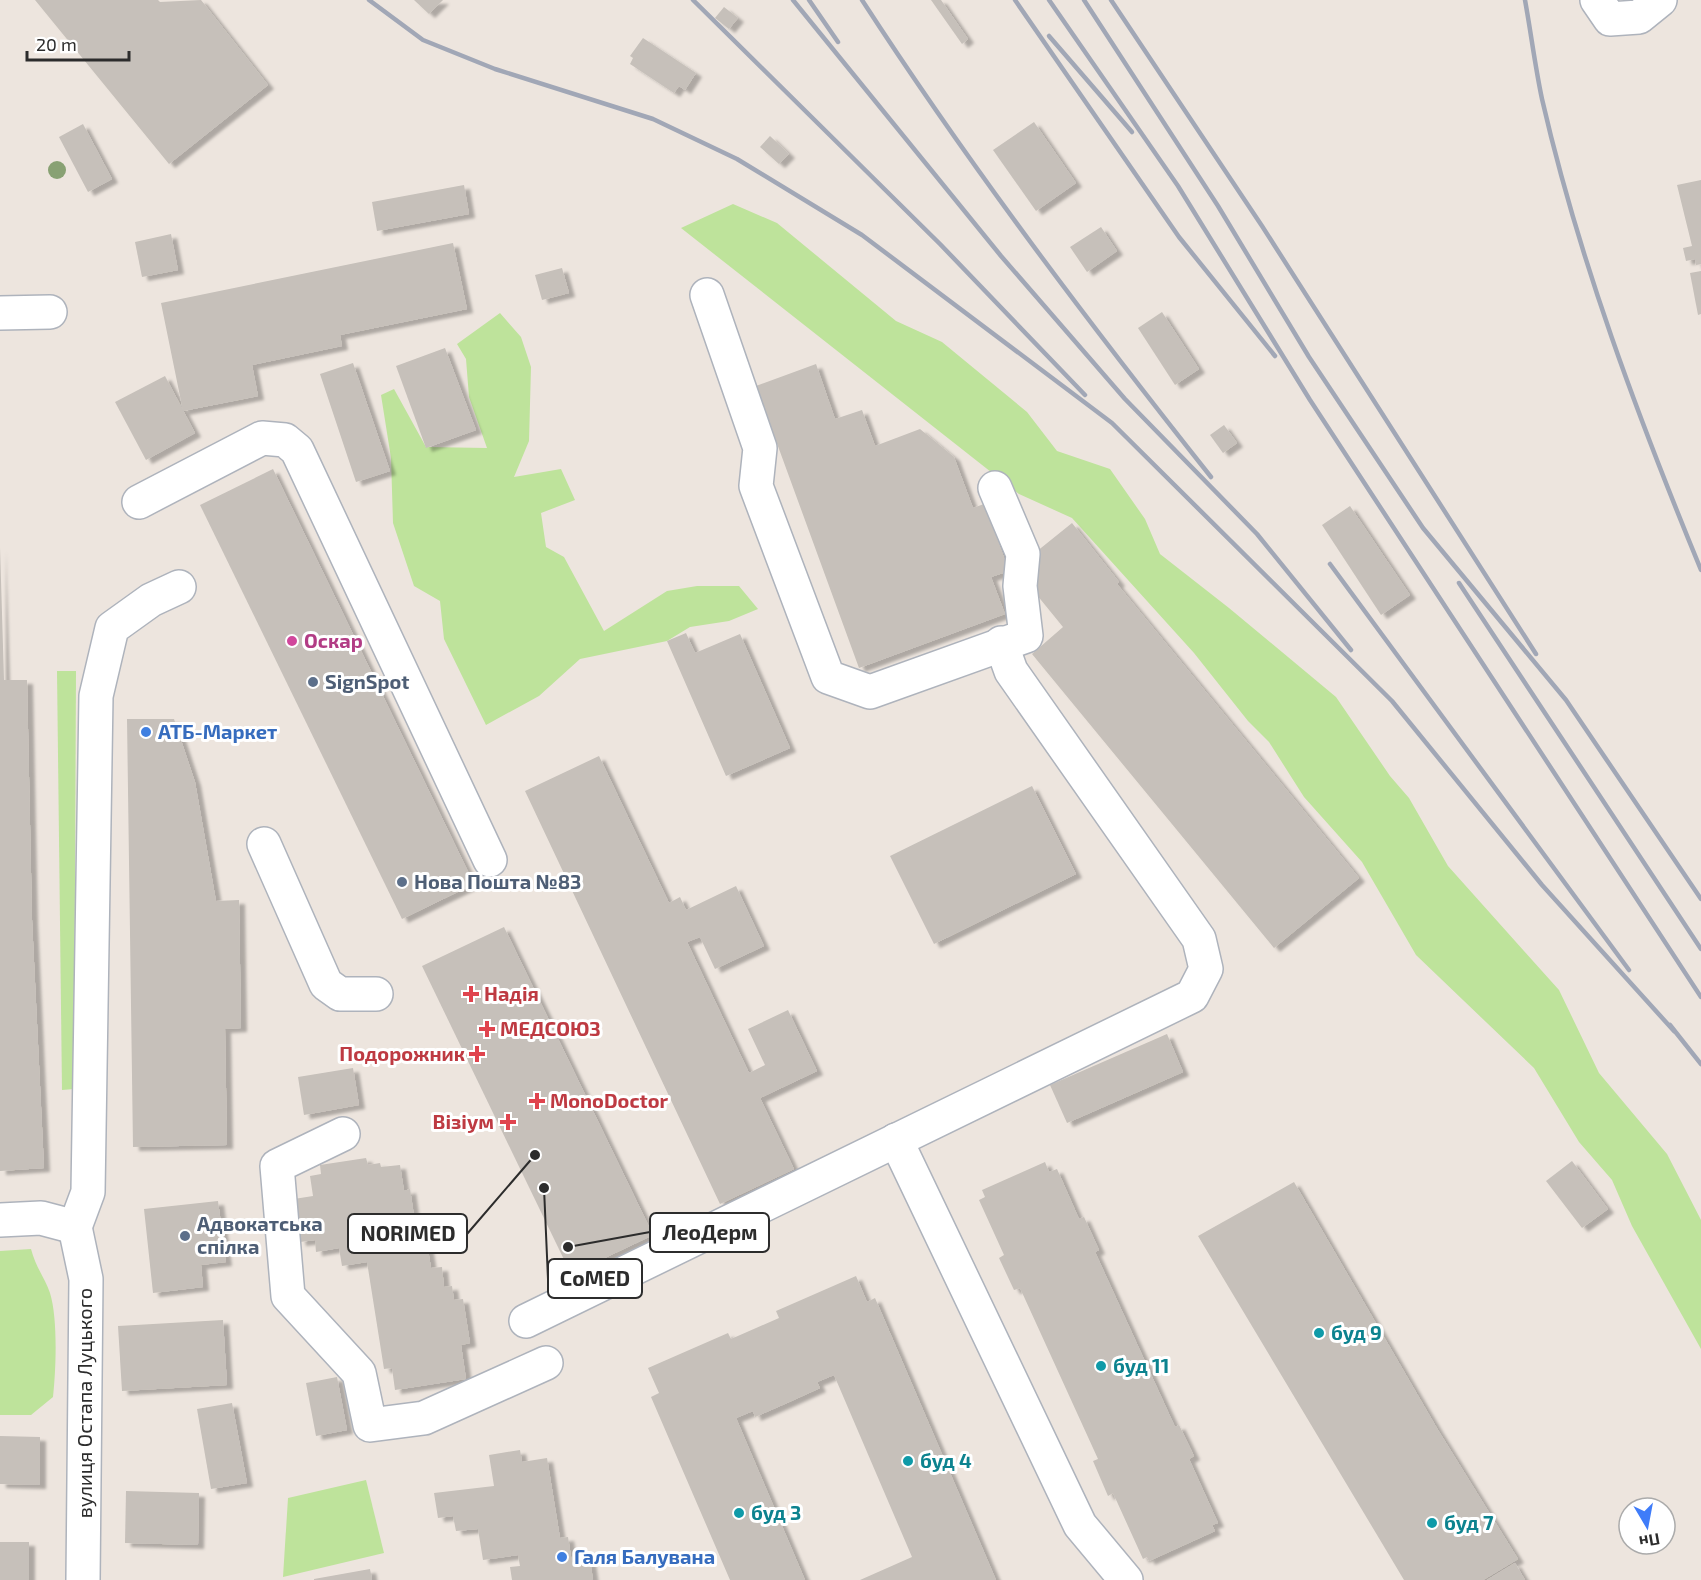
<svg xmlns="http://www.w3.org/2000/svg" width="1701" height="1580" viewBox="0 0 1701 1580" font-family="'Exo 2',sans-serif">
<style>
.green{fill:#bee39b}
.building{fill:#c6c0ba;filter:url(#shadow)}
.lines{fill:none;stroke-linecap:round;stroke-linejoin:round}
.minor-casing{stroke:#aeb3bc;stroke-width:36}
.minor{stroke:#fff;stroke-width:33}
.rail{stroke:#a1a7b6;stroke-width:4.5}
.tree{fill:#88a173}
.hotel-dot{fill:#d1479c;stroke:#fff;stroke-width:2}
.service-dot{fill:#5c6f8a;stroke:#fff;stroke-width:2}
.shop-dot{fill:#3f7fe0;stroke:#fff;stroke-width:2}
.health-dot{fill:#e0444e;stroke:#fff;stroke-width:2}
.culture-dot{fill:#0f9aa8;stroke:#fff;stroke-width:2}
.labels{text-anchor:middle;stroke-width:6;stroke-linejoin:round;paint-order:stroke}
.hotel-label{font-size:20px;font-weight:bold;fill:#b23c85;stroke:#fff;text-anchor:start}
.service-label{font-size:20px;font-weight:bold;fill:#4e5e75;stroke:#fff;text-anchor:start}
.shop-label{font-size:20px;font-weight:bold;fill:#366cbe;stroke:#fff;text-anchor:start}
.health-label{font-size:20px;font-weight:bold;fill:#be3a42;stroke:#fff;text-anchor:start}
.culture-label{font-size:20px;font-weight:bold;fill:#0d838f;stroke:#fff;text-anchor:start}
.street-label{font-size:20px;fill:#2c2c2c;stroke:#fff}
.leader{fill:none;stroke:#2c2c2c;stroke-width:2}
.callout-dot{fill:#2c2c2c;stroke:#fff;stroke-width:2}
.callout{fill:#fff;stroke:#2c2c2c;stroke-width:2}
.callout-label{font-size:21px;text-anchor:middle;font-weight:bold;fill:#2c2c2c}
</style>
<defs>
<filter id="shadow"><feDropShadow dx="6" dy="4" stdDeviation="1.5" flood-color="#0004"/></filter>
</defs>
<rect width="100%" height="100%" fill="#ede5de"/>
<g class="green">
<path d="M733 204 777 223 896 321 942 342 1027 412 1057 451 1110 469 1145 519 1160 554 1229 608 1336 697 1390 776 1409 798 1448 866 1559 990 1599 1073 1667 1154 1701 1220V1349L1632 1226 1612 1180 1579 1142 1534 1068 1416 955 1362 862 1304 797 1269 742 1248 721 1194 653 1072 518 1019 494 681 228Z"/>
<path d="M500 313 521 337 531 367 529 441 514 477 561 469 575 500 541 513 546 547 564 557 604 631 667 591 697 586H739L758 609 729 621 690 627 667 641 580 659 539 696 486 725 444 639 440 601 414 586 393 523 391 458 381 395 394 389 426 447 487 448 469 397 466 359 457 344Z"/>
<path d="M57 671H76L74 1089 62 1090Z"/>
<path d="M31 1249C36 1268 45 1278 50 1293 58 1319 56 1369 53 1397L31 1415H0V1251Z"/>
<path d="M366 1480 384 1553 283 1577 288 1498Z"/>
</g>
<g class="building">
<path d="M35 0H158L160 2 201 0 268 85 169 164Z"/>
<path d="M414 0H443L429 14Z"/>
<path d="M931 0H941L968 39 962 44Z"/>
<path d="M724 7 738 18 729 29 715 18Z"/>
<path d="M643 38 696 73 685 90 679 86 674 93 630 64 633 58 630 56Z"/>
<path d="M1034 122 1076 183 1036 211 993 150Z"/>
<path d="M83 124 112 179 88 192 59 137Z"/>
<path d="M770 136 789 154 779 164 760 147Z"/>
<path d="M1701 180V264L1696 265 1695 259 1686 261 1683 248 1692 246 1677 185Z"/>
<path d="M464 185 469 214 377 231 372 202Z"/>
<path d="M1101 227 1117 251 1087 272 1070 247Z"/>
<path d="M171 234 178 270 142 277 135 242Z"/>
<path d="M453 243 467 309 340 335 342 346 252 365 258 396 183 411 161 303Z"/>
<path d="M562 268 569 293 542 300 535 275Z"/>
<path d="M1701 271V314L1698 315 1690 273Z"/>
<path d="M1162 312 1199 369 1175 385 1138 328Z"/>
<path d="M445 348 476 430 426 448 396 366Z"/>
<path d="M353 363 390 471 356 482 320 374Z"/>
<path d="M816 364 835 419 862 410 875 446 920 429 954 457 973 508 984 504 1009 571 991 577 1005 614 859 668 756 386Z"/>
<path d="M165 376 195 433 146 460 115 402Z"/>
<path d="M1224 425 1237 443 1223 453 1210 435Z"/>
<path d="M273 469 474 884 402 919 200 505Z"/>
<path d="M1350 506 1410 595 1381 615 1322 525Z"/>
<path d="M1072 523 1119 582 1117 584 1359 878 1274 948 1032 654 1063 627 1028 584 1036 552Z"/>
<path d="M0 547 4 680H27L32 920 44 1168 0 1171Z"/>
<path d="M686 633 695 653 740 634 790 748 726 776 667 641Z"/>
<path d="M127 719H174L195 782 216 901 239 900 241 1028 225 1029 227 1145 133 1147Z"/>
<path d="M599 756 669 903 680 897 686 910 736 886 764 946 715 969 700 937 687 942 749 1073 765 1065 748 1029 788 1010 817 1071 760 1098 794 1169 720 1204 525 791Z"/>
<path d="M1032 786 1076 874 934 944 890 856Z"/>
<path d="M504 927 653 1235 571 1274 422 966Z"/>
<path d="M1167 1034 1183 1072 1067 1123 1050 1085Z"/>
<path d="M353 1068 359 1105 304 1115 298 1077Z"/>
<path d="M366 1158 368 1165 380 1163 381 1167 400 1165 404 1191 410 1189 418 1243H427L431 1268 442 1267 444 1287 452 1286 454 1300 463 1299 470 1343 461 1345 466 1379 395 1390 392 1368 384 1369 367 1262 342 1266 339 1248 316 1252 315 1240 300 1242 294 1199 313 1196 310 1176 321 1174 320 1165Z"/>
<path d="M1572 1161 1608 1209 1582 1228 1546 1181Z"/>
<path d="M1045 1162 1049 1172 1057 1169 1079 1219 1084 1217 1099 1250 1095 1252 1175 1427 1179 1425 1194 1456 1189 1459 1218 1523 1212 1525 1215 1531 1149 1561 1147 1557 1143 1559 1113 1493 1108 1496 1093 1461 1098 1459 1020 1288 1014 1290 999 1258 1004 1255 979 1200 985 1197 982 1190Z"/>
<path d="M1294 1182 1438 1430 1518 1559 1483 1580H1404L1198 1236Z"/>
<path d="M218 1201 226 1262 201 1265 203 1287 153 1293 144 1209Z"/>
<path d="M856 1276 867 1302 875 1298 996 1580H860L912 1557 834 1375 817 1382 820 1388 787 1403 755 1417 753 1411 736 1418 805 1580H730L651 1397 659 1393 648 1368 728 1333 731 1339 779 1318 776 1311Z"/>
<path d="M223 1320 227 1385 122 1391 118 1326Z"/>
<path d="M337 1377 347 1430 316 1436 306 1383Z"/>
<path d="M232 1403 247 1483 211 1489 197 1409Z"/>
<path d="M0 1436 40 1437V1485L0 1484Z"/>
<path d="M520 1450 522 1462 547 1458 560 1538 568 1537 572 1563 590 1560 593 1580H512L510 1567 520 1566 518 1555 483 1560 478 1529 456 1531 453 1516 438 1518 434 1493 494 1486 489 1455Z"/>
<path d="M126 1491 199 1493 198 1545 125 1543Z"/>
<rect x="0" y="1542" width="29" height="38"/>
<path d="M1515 1563 1525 1580H1487Z"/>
<path d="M370 1569 372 1580H314V1579Z"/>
</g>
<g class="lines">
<g class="minor-casing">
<g id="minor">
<path d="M1597 0 1610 19 1639 17 1660 0"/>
<path d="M707 295 760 448 756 486 828 677 870 692 1026 636 1020 586 1023 554 995 488"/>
<path d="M0 313 50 312"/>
<path d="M139 502 262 438 285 440 297 450 490 860"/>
<path d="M264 844 326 984 340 994H376"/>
<path d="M343 1134 277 1166 288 1296 359 1373 370 1425 424 1418 546 1363"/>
<path d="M896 1140 1080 1525 1126 1580"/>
<path d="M0 1220 41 1218 75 1227"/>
<path d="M75 1227 88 1192 96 696 112 628 151 600 179 587"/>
<path d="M75 1227 86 1279 83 1580"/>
<path d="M526 1321 1192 996 1206 969 1199 939 1011 671 1001 643"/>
</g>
</g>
<use href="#minor" class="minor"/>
<g class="rail">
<path d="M369 0 423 40 495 69 653 119 737 159 862 235 1112 423 1392 701 1542 885 1674 1031"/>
<path d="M693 0 940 244 1085 395"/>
<path d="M793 0 1001 256 1125 399 1257 534 1351 650"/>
<path d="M809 0 838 42"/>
<path d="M862 0C969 165 1089 323 1211 477"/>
<path d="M1015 0 1179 237 1275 356"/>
<path d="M1049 0 1178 186 1310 400 1701 997"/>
<path d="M1084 0 1218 206 1309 357 1423 528 1566 700 1701 899"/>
<path d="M1111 0 1262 226 1536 654"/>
<path d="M1525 0C1531 33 1535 66 1542 99 1579 260 1638 417 1701 570"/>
<path d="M1049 36 1132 132"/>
<path d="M1330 564 1629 970"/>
<path d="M1459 583 1701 949"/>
<path d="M1670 1025 1701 1064"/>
</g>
</g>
<circle class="tree" cx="57" cy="170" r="9"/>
<circle class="hotel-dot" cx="292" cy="641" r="6"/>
<g class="service-dot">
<circle cx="313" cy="682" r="6"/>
<circle cx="402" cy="882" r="6"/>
<circle cx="185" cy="1236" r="6"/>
</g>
<g class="shop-dot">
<circle cx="146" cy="732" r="6"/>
<circle cx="562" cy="1557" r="6"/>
</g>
<g class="health-dot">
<path d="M468 985h6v6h6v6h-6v6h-6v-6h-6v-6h6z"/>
<path d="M484 1020h6v6h6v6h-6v6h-6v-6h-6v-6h6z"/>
<path d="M474 1045h6v6h6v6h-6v6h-6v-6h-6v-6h6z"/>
<path d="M534 1092h6v6h6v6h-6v6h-6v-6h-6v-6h6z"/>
<path d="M505 1113h6v6h6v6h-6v6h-6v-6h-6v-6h6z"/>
</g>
<g class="culture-dot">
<circle cx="1319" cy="1333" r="6"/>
<circle cx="1101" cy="1366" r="6"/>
<circle cx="908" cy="1461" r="6"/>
<circle cx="739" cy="1513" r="6"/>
<circle cx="1432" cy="1523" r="6"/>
</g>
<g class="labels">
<g class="hotel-label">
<text x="304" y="648">Оскар</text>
</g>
<g class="service-label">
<text x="325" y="689">SignSpot</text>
<text x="414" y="889">Нова Пошта №83</text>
<text x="197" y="1231">Адвокатська<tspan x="197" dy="23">спілка</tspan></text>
</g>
<g class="shop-label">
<text x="158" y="739">АТБ-Маркет</text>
<text x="574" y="1564">Галя Балувана</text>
</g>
<g class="health-label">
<text x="484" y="1001">Надія</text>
<text x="500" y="1036">МЕДСОЮЗ</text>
<text x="465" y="1061" text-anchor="end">Подорожник</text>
<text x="550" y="1108">MonoDoctor</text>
<text x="494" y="1129" text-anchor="end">Візіум</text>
</g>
<g class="culture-label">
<text x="1331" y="1340">буд 9</text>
<text x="1113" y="1373">буд 11</text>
<text x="920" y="1468">буд 4</text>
<text x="751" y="1520">буд 3</text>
<text x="1444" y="1530">буд 7</text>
</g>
<g class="street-label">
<text transform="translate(85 1403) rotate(-90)" y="7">вулиця Остапа Луцького</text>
</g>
</g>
<path class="leader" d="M568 1247L650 1232M535 1155L467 1234M544 1188L548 1279"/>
<g class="callout-dot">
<circle cx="568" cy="1247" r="6"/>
<circle cx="535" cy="1155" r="6"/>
<circle cx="544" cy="1188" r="6"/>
</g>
<g class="callout">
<rect x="650" y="1213" width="119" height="39" rx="6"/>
<rect x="348" y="1214" width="119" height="39" rx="6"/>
<rect x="548" y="1259" width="94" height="39" rx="6"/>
</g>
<g class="callout-label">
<text x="710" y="1240">ЛеоДерм</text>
<text x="408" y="1241">NORIMED</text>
<text x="595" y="1286">CoMED</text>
</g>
<g transform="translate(1647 1526) rotate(170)"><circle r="28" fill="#ffffff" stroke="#ababab" stroke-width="1.5"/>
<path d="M0-4.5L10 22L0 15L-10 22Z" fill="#3f7cf9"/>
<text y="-9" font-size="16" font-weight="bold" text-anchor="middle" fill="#2c2c2c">Пн</text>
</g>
<path d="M27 51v9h102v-9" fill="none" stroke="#2c2c2c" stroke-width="3"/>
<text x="36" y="51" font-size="18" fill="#2c2c2c" stroke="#ffffff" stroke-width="4.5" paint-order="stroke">20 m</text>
</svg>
